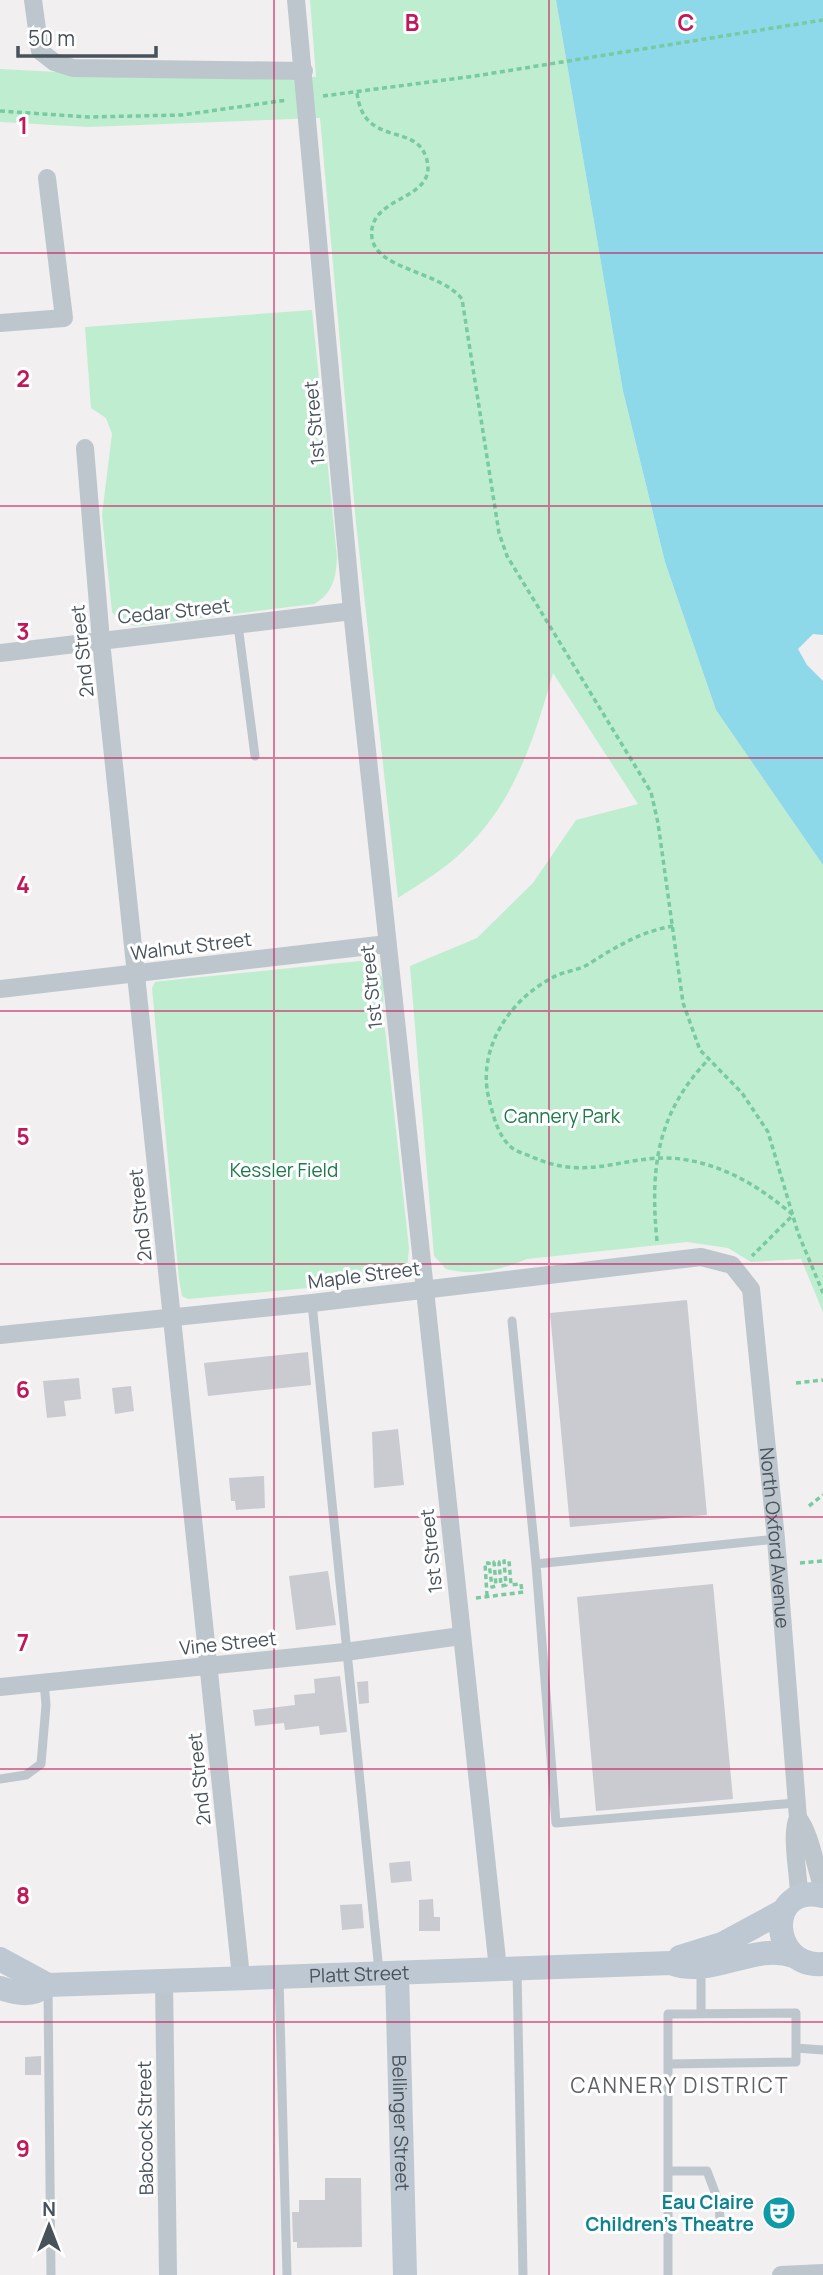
<svg xmlns="http://www.w3.org/2000/svg" width="823" height="2275" viewBox="0 0 823 2275" font-family="Manrope,sans-serif">
<style>
.green{fill:#bfedd0}
.water{fill:#8dd8e9}
.building{fill:#c9cbd1}
.lines{fill:none;stroke-linecap:round;stroke-linejoin:round}
.path{stroke:#78caa0;stroke-width:3.5;stroke-dasharray:5 3.5;stroke-linecap:butt}
.lane{stroke:#bdc6cd;stroke-width:9}
.street{stroke:#bdc6cd;stroke-width:18}
.secondary{stroke:#bdc8d2;stroke-width:24}
.grid{fill:none;stroke:#c2185b;stroke-width:2;stroke-opacity:0.55}
.labels{text-anchor:middle;stroke-width:6;stroke-linejoin:round;paint-order:stroke}
.street-label{font-size:19px;fill:#47525b;stroke:#fff}
.park-label{font-size:19px;fill:#1a7a48;stroke:#fff}
.culture-label{font-size:19px;font-weight:bold;fill:#0d838f;stroke:#fff;text-anchor:end}
.neighbourhood-label{font-size:21px;letter-spacing:2px;fill:#5c5f63;stroke:#fff}
.grid-label{font-size:23px;text-anchor:middle;font-weight:bold;fill:#c2185b;stroke:#fff;stroke-width:6;stroke-linejoin:round;paint-order:stroke}
</style>
<rect width="100%" height="100%" fill="#f1efef"/>
<path class="green" d="M310,0H556L623,391L665,562L716,710L823,865V1312L801,1259L751,1262L728,1248L687,1242L527,1259C502,1270 473,1276 446,1269L434,1256L410,966L477,938L533,883L576,820L638,804L553,673C532,746 512,810 452,861C435,875 416,886 398,898L356,523L320,118L88,127L0,122V69L115,75L316,77Z
M312,310L337,557C336,578 333,593 314,604L135,626L121,622L112,612L102,515L112,434L106,418L91,408L85,327Z
M360,961L375,966L384,981L383,1011L409,1248L407,1270L395,1280L188,1299L182,1296L179,1279L152,988L155,982L162,981Z"/>
<path class="water" d="M556,0H823V635L813,634L798,649L807,665L823,681V865L716,710L665,562L623,391Z"/>
<path class="building" d="M687,1300L707,1515L570,1527L550,1313Z
M308,1352L311,1385L208,1396L204,1363Z
M79,1378L81,1399L64,1401L66,1416L47,1418L43,1381Z
M131,1386L134,1411L115,1414L112,1388Z
M398,1429L404,1485L374,1488L372,1432Z
M264,1476L265,1508L236,1510L235,1501H231L229,1478Z
M328,1571L336,1625L296,1630L289,1576Z
M713,1584L733,1799L596,1811L577,1597Z
M340,1676L347,1732L320,1735L319,1726L285,1730L284,1723L255,1726L253,1710L295,1705L294,1695L315,1693L314,1679Z
M368,1681L369,1703L359,1704L357,1682Z
M410,1861L412,1881L391,1883L389,1863Z
M433,1899L434,1917H440V1931H419V1900Z
M362,1904L364,1928L342,1930L340,1905Z
M41,2056V2075H25V2057Z
M325,2178H361L362,2247L297,2248V2242H293L292,2212H299V2200H325Z"/>
<g class="lines">
<path class="path" d="M357,93C364,148 414,122 426,157C441,202 366,194 372,238C377,270 440,271 462,299L499,533L507,556L651,792L658,823L683,1003L700,1050L742,1093L768,1132L798,1233L823,1293
M323,96L475,76L823,20
M0,111L88,117L182,115L287,100
M673,926C639,932 616,947 587,965C578,970 567,971 558,975C511,996 476,1049 489,1099C493,1115 498,1136 511,1147C515,1151 525,1154 530,1156C590,1184 627,1152 681,1159C725,1165 760,1187 793,1215L752,1256
M657,1241C650,1170 656,1114 708,1060
M796,1383L823,1380
M809,1506L823,1495
M800,1563L823,1561
M487,1596L485,1563H489L492,1587L496,1586L494,1562H499L501,1586L506,1585L504,1561H509L511,1585L521,1584L522,1592
M476,1598L524,1592"/>
<path class="lane" d="M238,625L255,756
M312,1303L379,1971
M512,1321L536,1564L776,1539
M536,1564L556,1823L796,1803
M0,1779L26,1775L41,1764L46,1705L44,1682
M517,1969L523,2275
M701,1970V2013
M279,1978L287,2275
M48,1990L51,2275
M796,2048L823,2050
M668,2171H707L719,2203L720,2220
M668,2275V2014L796,2013V2062L668,2064"/>
<g class="street">
<path d="M33,0L40,51L54,62L73,68L304,71"/>
<path d="M296,0L352,611L498,1969"/>
<path d="M0,323L64,318L47,178"/>
<path d="M85,448L101,641L241,1977"/>
<path d="M0,653L352,611"/>
<path d="M0,989L387,944"/>
<path id="s1" d="M0,1335L312,1303L701,1257L732,1265L751,1289L776,1539L798,1818C790,1834 799,1874 799,1896"/>
<path d="M0,1687L345,1652L461,1636"/>
<path d="M798,1818C811,1834 815,1867 823,1889"/>
<path d="M164,1980L168,2275"/>
<path d="M781,2275L823,2273"/>
</g>
<g class="secondary">
<path d="M823,1896C766,1882 768,1968 823,1964"/>
<path d="M680,1957L722,1944L783,1911"/>
<path d="M0,1959L48,1985"/>
<path id="s2" d="M397,1973L405,2275"/>
<path id="s3" d="M0,1988C18,1994 31,1997 48,1985L671,1963C712,1979 752,1942 794,1956"/>
</g>
</g>
<path class="grid" d="M274,0V2275M549,0V2275M0,253H823M0,506H823M0,758H823M0,1011H823M0,1264H823M0,1517H823M0,1769H823M0,2022H823"/>
<defs>
<symbol id="theatre-disc" viewBox="-11 -11 22 22"><circle r="9.5" fill="#0f9aa8" stroke="#fff"/><path d="M-5-5.5Q0-4 5-5.5V0Q5 5 0 6Q-5 5-5 0ZM-3.3-2.5H-1v1.5H-3.3ZM1-2.5H3.3v1.5H1ZM-2.8 1Q0 5.5 2.8 1Z" fill="#fff"/></symbol>
</defs>
<g fill-rule="evenodd">
<use href="#theatre-disc" x="760" y="2194" width="38" height="38"/>
</g>
<g class="labels">
<g class="street-label">
<text transform="translate(314 423) rotate(-95)" y="7">1st Street</text>
<text transform="translate(174 611) rotate(-6)" y="7">Cedar Street</text>
<text transform="translate(82 651) rotate(-96)" y="7">2nd Street</text>
<text transform="translate(191 946) rotate(-7)" y="7">Walnut Street</text>
<text transform="translate(371 987) rotate(-96)" y="7">1st Street</text>
<text transform="translate(140 1215) rotate(-96)" y="7">2nd Street</text>
<text transform="translate(364 1275) rotate(-7)" y="7">Maple Street</text>
<text dy="7" stroke="none"><textPath href="#s1" startOffset="1018">North Oxford Avenue</textPath></text>
<text transform="translate(431 1551) rotate(-96)" y="7">1st Street</text>
<text transform="translate(228 1643) rotate(-6)" y="7">Vine Street</text>
<text transform="translate(199 1779) rotate(-96)" y="7">2nd Street</text>
<text dy="7" stroke="none"><textPath href="#s3" startOffset="362">Platt Street</textPath></text>
<text dy="7" stroke="none"><textPath href="#s2" startOffset="150">Bellinger Street</textPath></text>
<text transform="translate(145 2128) rotate(-91)" y="7">Babcock Street</text>
</g>
<g class="park-label">
<text x="562" y="1123">Cannery Park</text>
<text x="284" y="1177">Kessler Field</text>
</g>
<g class="culture-label">
<text x="754" y="2209">Eau Claire<tspan x="754" dy="22">Children's Theatre</tspan></text>
</g>
<g class="neighbourhood-label">
<text x="680" y="2093">CANNERY DISTRICT</text>
</g>
</g>
<g class="grid-label">
<text x="412" y="31">B</text>
<text x="686" y="31">C</text>
<text x="23" y="134">1</text>
<text x="23" y="387">2</text>
<text x="23" y="640">3</text>
<text x="23" y="893">4</text>
<text x="23" y="1145">5</text>
<text x="23" y="1398">6</text>
<text x="23" y="1651">7</text>
<text x="23" y="1904">8</text>
<text x="23" y="2157">9</text>
</g>
<g transform="translate(49 2226)" stroke="#ffffff" stroke-width="5" paint-order="stroke">
<path d="M0-5L12 26L0 18L-12 26Z" fill="#47525b"/>
<text y="-10" font-size="19" font-weight="bold" text-anchor="middle" fill="#47525b">N</text>
</g>
<path d="M18 46v10h138v-10" fill="none" stroke="#47525b" stroke-width="3.5"/>
<text x="28" y="46" font-size="21" fill="#47525b" stroke="#ffffff" stroke-width="5" paint-order="stroke">50 m</text>
</svg>
